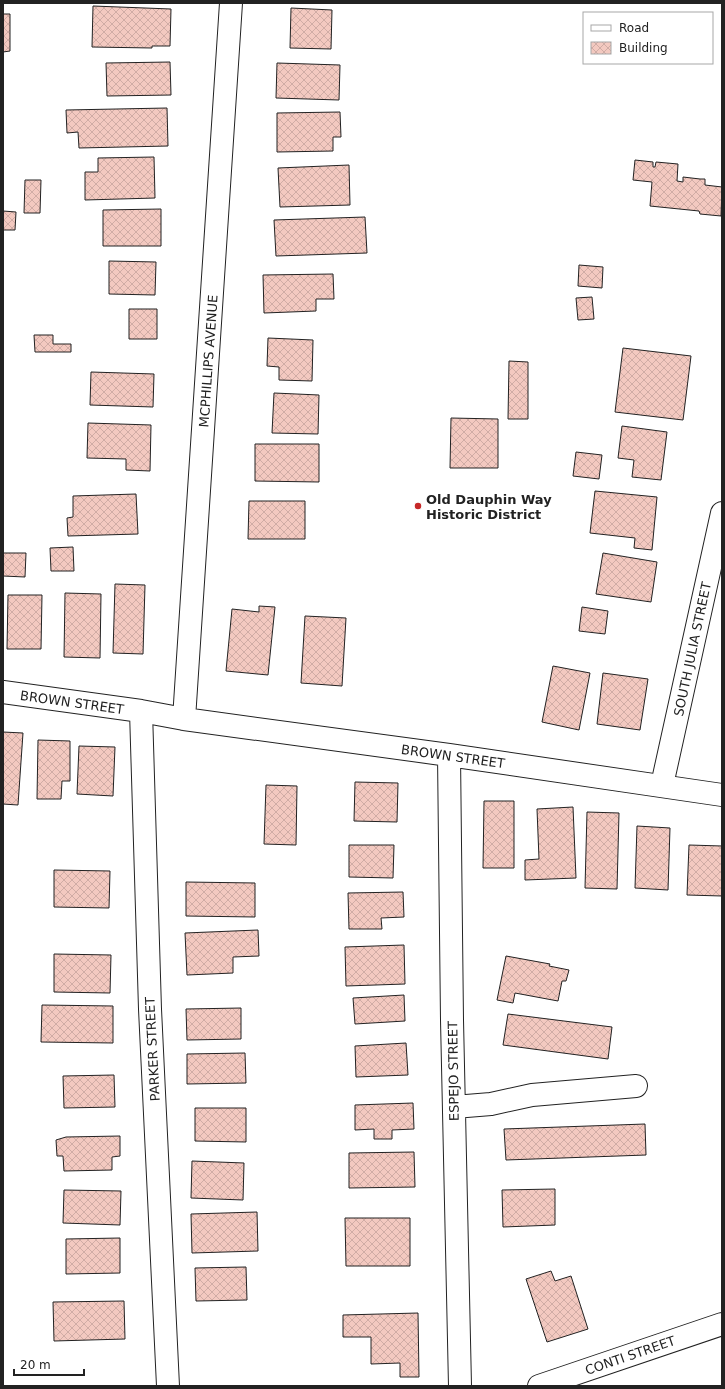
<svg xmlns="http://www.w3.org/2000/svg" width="725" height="1389" viewBox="0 0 725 1389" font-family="'DejaVu Sans',sans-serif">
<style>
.building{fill:url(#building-cross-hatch);stroke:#222}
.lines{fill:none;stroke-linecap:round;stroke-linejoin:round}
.minor-casing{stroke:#222;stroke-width:24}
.minor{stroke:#fff;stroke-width:22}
.poi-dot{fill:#c62828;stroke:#fff;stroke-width:1.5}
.labels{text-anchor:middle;stroke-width:3;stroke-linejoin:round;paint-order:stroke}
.street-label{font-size:13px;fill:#222;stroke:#fff}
.poi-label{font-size:13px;font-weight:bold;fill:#222;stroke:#fff;text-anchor:start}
</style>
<defs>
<pattern id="building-cross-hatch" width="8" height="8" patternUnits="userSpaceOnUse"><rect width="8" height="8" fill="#f3c9c0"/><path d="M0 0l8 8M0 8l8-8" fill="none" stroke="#d0aca5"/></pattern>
</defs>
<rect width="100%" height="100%" fill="#fff"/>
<path class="building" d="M93,6L171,9L170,46H152V48L92,47Z
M291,8L332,10L331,49L290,48Z
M3,14H10V51L3,52Z
M170,62L171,95L107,96L106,63Z
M277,63L340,65L339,100L276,98Z
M167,108L168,146L79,148L78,132L67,133L66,110Z
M340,112L341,137H333V151L277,152V113Z
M154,157L155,198L85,200V172H98V158Z
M635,160L653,162V167H655L656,162L678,164L677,181L683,182V177L700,179H705V185L722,187L721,216L700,214L699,211L650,206L652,182L633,180Z
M349,165L350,205L280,207L278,168Z
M25,180H41L40,213H24Z
M161,209V246H103V210Z
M3,211L16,212L15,230H3Z
M365,217L367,253L276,256L274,220Z
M109,261L156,262L155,295L109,294Z
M579,265L603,267L602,288L578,286Z
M333,274L334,299H316V311L264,313L263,275Z
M592,297L594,319L578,320L576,298Z
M129,309H157V339H129Z
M34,335H53V344H71V352H35Z
M268,338L313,340L312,381L279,380V367L267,366Z
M623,348L691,356L683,420L615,412Z
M509,361L528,362V419H508Z
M91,372L154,374L153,407L90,405Z
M274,393L319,395L318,434L272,433Z
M451,418L498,419V468H450Z
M88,423L151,425L150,471L126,470V459L87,458Z
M622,426L667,432L661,480L632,477L634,460L618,458Z
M255,444H319V482L255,481Z
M576,452L602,455L599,479L573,476Z
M595,491L657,497L652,550L634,548L635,538L590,533Z
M136,494L138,534L68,536L67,518L73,517V496Z
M249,501H305V539H248Z
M73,547L74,571H51L50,548Z
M3,553H26L25,577L3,576Z
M603,553L657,562L651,602L596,594Z
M115,584L145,585L143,654L113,653Z
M65,593L101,594L100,658L64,657Z
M8,595H42L41,649H7Z
M259,606L275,607L268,675L226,671L232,609L259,612Z
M582,607L608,611L605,634L579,631Z
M305,616L346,618L342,686L301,683Z
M553,666L590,673L579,730L542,722Z
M603,673L648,679L640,730L597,724Z
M3,732L23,733L18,805L3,804Z
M38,740L70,741V781H62L61,799H37Z
M79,746L115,747L113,796L77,794Z
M355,782L398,783L397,822L354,821Z
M266,785L297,786L296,845L264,844Z
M484,801H514V868H483Z
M573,807L576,878L525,880V860L539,859L537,809Z
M587,812L619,813L617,889L585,888Z
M637,826L670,828L668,890L635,888Z
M349,845H394L393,878L349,877Z
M689,845L722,846V896L687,895Z
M54,870L110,871L109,908L54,907Z
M186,882L255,883V917L186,916Z
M403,892L404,917L381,918L382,929H349L348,893Z
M258,930L259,956L233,957V973L187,975L185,933Z
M404,945L405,984L346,986L345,947Z
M54,954L111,955L110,993L54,992Z
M506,956L550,964L549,966L569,970L566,981H562L558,1001L515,993L513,1003L497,1000Z
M404,995L405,1021L355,1024L353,998Z
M42,1005L113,1006V1043L41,1042Z
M241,1008V1039L187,1040L186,1009Z
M508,1014L612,1027L608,1059L503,1045Z
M406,1043L408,1075L356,1077L355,1046Z
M245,1053L246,1083L187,1084V1054Z
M114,1075L115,1107L64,1108L63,1076Z
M413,1103L414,1129L392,1130V1139H374V1129L355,1130V1105Z
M195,1108H246V1142L195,1141Z
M645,1124L646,1155L506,1160L504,1129Z
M120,1136V1156L112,1157V1170L64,1171L63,1156H57L56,1140L66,1137Z
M414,1152L415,1187L349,1188V1153Z
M192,1161L244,1163L243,1200L191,1198Z
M555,1189V1225L503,1227L502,1190Z
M64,1190L121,1191L120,1225L63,1223Z
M257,1212L258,1251L192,1253L191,1214Z
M345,1218H410V1266H346Z
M120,1238V1273L66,1274V1239Z
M246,1267L247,1300L196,1301L195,1268Z
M551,1271L555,1281L571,1276L588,1329L547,1342L526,1279Z
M124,1301L125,1339L54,1341L53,1302Z
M418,1313L419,1377H400V1363L371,1364V1337H343V1315Z"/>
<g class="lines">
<defs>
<path id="minor" d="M3,692L141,711L184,719L449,755L722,795
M141,711L150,1009L168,1386
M184,719L231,3
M449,755L452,1020L460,1386
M662,785L722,513
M454,1107L491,1104L532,1095L636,1086
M539,1386L722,1324"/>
</defs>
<use href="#minor" class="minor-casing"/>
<use href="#minor" class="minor"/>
</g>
<circle class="poi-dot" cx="418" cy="506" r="4"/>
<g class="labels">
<g class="street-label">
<text transform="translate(208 361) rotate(-86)" y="5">MCPHILLIPS AVENUE</text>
<text transform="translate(692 649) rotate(-78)" y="5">SOUTH JULIA STREET</text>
<text transform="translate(72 702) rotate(8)" y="5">BROWN STREET</text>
<text transform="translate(453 756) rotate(8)" y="5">BROWN STREET</text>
<text transform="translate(152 1049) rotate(-93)" y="5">PARKER STREET</text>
<text transform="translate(453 1071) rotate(-91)" y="5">ESPEJO STREET</text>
<text transform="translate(630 1355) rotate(-19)" y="5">CONTI STREET</text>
</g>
<g class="poi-label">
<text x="426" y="504">Old Dauphin Way<tspan x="426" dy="15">Historic District</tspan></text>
</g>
</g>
<rect width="725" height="1389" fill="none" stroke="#222222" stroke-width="8"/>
<rect x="583" y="12" width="130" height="52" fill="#ffffff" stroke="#a7a7a7"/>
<rect x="591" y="25" width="20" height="6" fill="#ffffff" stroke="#a7a7a7"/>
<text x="619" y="32" font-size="12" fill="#222222">Road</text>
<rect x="591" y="42" width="20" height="12" fill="url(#building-cross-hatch)" stroke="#a7a7a7"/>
<text x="619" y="52" font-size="12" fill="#222222">Building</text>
<path d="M14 1369v6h70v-6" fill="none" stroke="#222222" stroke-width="2"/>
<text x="20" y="1369" font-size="12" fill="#222222" stroke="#ffffff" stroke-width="3" paint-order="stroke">20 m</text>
</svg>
